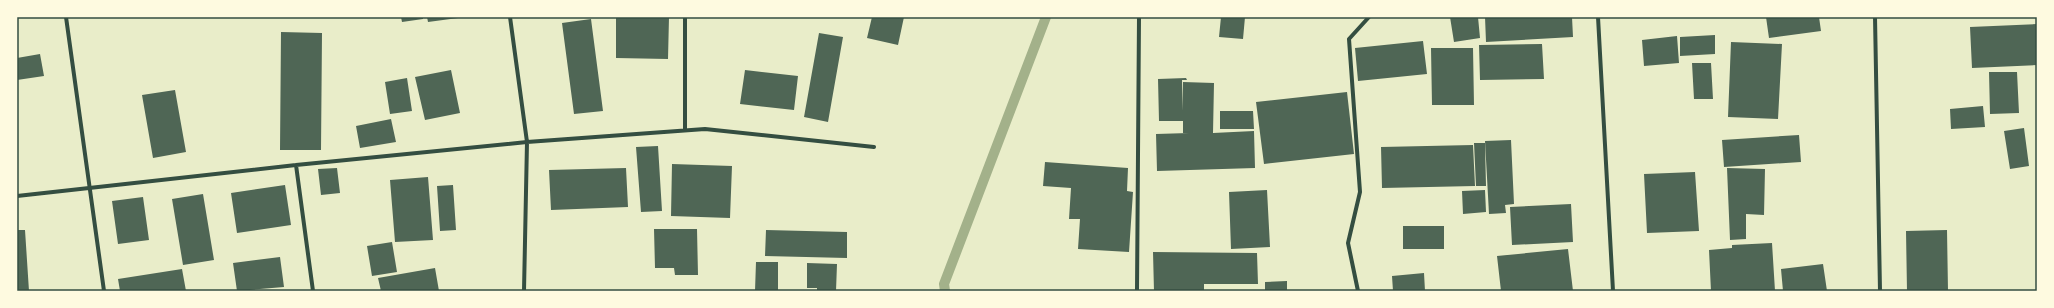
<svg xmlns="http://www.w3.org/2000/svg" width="2054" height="308" viewBox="0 0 2054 308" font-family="'PT Serif',serif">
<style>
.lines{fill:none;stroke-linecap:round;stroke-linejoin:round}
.stream{stroke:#a3b18a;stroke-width:10}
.building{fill:#4f6655}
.minor{stroke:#344e41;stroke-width:4}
.neatline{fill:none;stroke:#344e41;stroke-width:1.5}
</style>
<rect width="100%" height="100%" fill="#e9edc9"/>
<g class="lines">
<path class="stream" d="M945,291L944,284L1046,17"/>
</g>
<path class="building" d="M401,17H423V19L402,22Z
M427,17H458V18L428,22Z
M616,17H669L668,59L616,58Z
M872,17H904L898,45L867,38Z
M1221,17H1245L1243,39L1219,37Z
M1450,17H1478L1480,38L1454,42Z
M1485,17H1572L1573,37L1486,42Z
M1766,17H1819L1821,31L1769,38Z
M591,19L603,111L574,114L562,23Z
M2037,24V65L1972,68L1970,27Z
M281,32L322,33L321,150H280Z
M819,33L843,37L828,122L804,117Z
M1715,35V54L1680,56V37Z
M1677,36L1679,63L1644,66L1642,40Z
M1423,41L1427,74L1358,81L1355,48Z
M1731,42L1782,44L1778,119L1728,117Z
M1542,44L1544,79L1480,80L1479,45Z
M1431,48H1473L1474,105H1432Z
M40,54L44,76L17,80V58Z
M1692,63H1711L1713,99H1694Z
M451,70L460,113L425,120L415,77Z
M745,70L798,76L794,110L740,104Z
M1989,72H2017L2019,113L1990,114Z
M407,78L412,111L390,114L385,82Z
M1186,78L1187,80H1182L1183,111V82L1214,83L1213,133L1254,131L1255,168L1157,171L1156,134L1189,133H1183V121H1159L1158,79Z
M175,90L186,152L153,158L142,95Z
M1347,92L1354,154L1264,164L1256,102Z
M1983,106L1985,127L1951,129L1950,109Z
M1220,111H1253L1254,129H1220Z
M391,119L396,142L360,148L356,126Z
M2024,128L2029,166L2010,169L2004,131Z
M1799,135L1801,162L1724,167L1722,140Z
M1511,140L1514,204L1505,205L1506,213L1489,214L1485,141Z
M1474,143H1485L1486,186H1476Z
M1473,145L1475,186L1382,188L1381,147Z
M658,146L662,211L641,212L636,147Z
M1045,162L1128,168L1127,191L1133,192L1129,252L1078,249L1080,219H1069L1071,188L1043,186Z
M672,164L732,166L730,218L671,216Z
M337,168L340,193L321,195L318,169Z
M626,168L628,207L551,210L549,170Z
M1727,168L1765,169L1764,215L1746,214V239L1730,240Z
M1695,172L1699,231L1647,233L1644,174Z
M428,177L433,240L395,242L390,180Z
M285,185L291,225L237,233L231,193Z
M453,185L456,230L440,231L437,186Z
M1267,190L1270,247L1231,249L1229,192Z
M1485,190L1486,212L1463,214L1462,191Z
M203,194L214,260L183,265L172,199Z
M143,197L149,240L118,244L112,201Z
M1571,204L1573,242L1512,245L1510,207Z
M1403,226H1444V249H1403Z
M654,229H697L698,275H675L674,268H655Z
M17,230H25L29,291H17Z
M766,230L847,232V258L765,256Z
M1947,230L1948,291H1907L1906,231Z
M392,242L397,272L372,276L367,246Z
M1772,243L1775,291H1711L1709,250L1732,248V245Z
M1568,249L1573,291H1501L1497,256Z
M1153,252L1257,253L1258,284H1204V291H1154Z
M280,257L284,287L237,291L233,263Z
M756,262H778V291H755Z
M807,263L837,264L836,291H817V288H807Z
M1823,264L1827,291H1783L1781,269Z
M435,268L439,291H381L378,278Z
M182,269L186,291H120L118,279Z
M1424,273L1425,291H1393L1392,276Z
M1287,281V291H1265V282Z"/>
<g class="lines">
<path class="minor" d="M66,17L104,291
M510,17L527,142L524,291
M685,17V130
M1598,17L1613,291
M1875,17L1880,291
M296,165L313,291
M17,196L296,165L527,142L705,129L874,147
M1137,291L1139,17
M1358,291L1348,243L1360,192L1349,39L1369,17"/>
</g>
<rect width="2054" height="308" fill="none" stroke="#fefae0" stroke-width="36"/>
<rect x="18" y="18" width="2018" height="272" class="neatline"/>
</svg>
